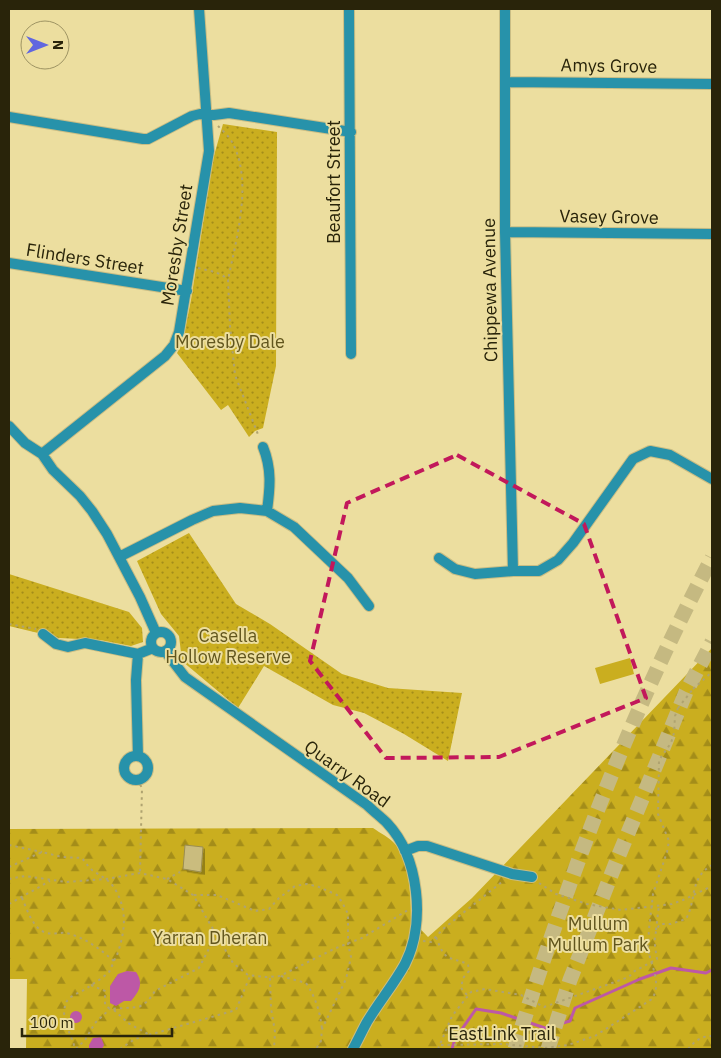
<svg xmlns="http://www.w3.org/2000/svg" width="721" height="1058" viewBox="0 0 721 1058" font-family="'IBM Plex Sans',sans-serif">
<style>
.grass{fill:#caae1f}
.forest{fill:url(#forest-firs)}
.park{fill:url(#park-dots)}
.water{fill:#bd58a6}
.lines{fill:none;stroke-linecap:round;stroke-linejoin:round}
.stream{stroke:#bd58a6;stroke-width:3}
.building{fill:#cabc7e;stroke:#9a8d51;filter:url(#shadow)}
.motorway-tunnel{stroke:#c5b981;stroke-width:15;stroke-dasharray:15 8;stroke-linecap:butt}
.minor-casing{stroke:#c9bd84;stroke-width:12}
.path{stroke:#afa370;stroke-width:2;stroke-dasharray:2.5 4;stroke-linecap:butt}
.minor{stroke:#2792aa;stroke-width:10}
.path-bridge{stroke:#afa370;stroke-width:2;stroke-dasharray:2.5 4;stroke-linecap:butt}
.marked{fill:none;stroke:#c2185b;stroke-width:4;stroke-dasharray:10 6;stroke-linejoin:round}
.labels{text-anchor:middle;stroke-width:4;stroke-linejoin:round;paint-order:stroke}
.street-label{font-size:18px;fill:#29240a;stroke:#ecde9f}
.park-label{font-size:18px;fill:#61551d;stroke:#ecde9f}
</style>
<defs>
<pattern id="forest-firs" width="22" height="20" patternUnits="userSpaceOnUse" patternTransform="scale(1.25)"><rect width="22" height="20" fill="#caae1f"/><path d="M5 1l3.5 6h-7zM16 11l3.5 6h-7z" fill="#a48d19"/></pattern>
<pattern id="park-dots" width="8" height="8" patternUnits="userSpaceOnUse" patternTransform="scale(1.25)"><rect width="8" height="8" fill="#caae1f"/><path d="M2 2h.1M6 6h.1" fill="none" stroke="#a48d19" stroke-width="1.8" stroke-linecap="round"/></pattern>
<filter id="shadow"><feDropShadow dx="4" dy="2.5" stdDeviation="0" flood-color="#0004"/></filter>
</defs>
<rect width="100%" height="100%" fill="#ecde9f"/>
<path class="grass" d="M630,658L634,674L600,684L595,668Z"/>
<path class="forest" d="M712,648V1049H26L27,979H9V829L373,828C380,833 389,837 395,844C410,859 411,899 411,919L428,937L472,898Z"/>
<path class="park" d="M223,124L277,132L276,366L263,428L255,431L249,437L228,405L221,410L177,353L182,344L191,300L213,159Z
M189,533L236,604L270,624L342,674L388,688L462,693L448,761L404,734L364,713L333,705L264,666L238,708L182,661L179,636L161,614L137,561Z
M9,574L129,612L142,628L143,642L131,646L100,640L59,638L9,626Z"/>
<path class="water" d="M127,971L136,972C144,983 139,992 131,1001H124L116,1006L110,1003V986L118,974Z
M70 1017a6 6 0 1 1 12 0a6 6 0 1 1-12 0Z
M101,1037L104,1045L102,1049H89V1045L93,1038Z"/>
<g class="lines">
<path class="stream" d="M452,1049L455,1039L476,1009L501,1013L545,1028L570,1021L575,1008L640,979L671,968L706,973L712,970"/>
</g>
<path class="building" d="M185,845L203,847L201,872L183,869Z"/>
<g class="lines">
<path class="motorway-tunnel" d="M515,1049C567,881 629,714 712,558
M548,1049L570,980L619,855L686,692L712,642"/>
<defs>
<path id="minor" d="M349,9L351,354
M505,9V232L513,571
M505,82L712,84
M9,117L143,139H148L192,116L200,114L214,115L229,113L351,132
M505,232L712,234
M9,263L187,291
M9,426L25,443L42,454L53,470L80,496L92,511L107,534L140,597L156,633
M263,447C272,469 270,488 267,511
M42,454L165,356L174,345L179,332L209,151L199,9
M119,557L192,520L213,511L240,508L267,511L294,527L348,578L369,606
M439,558L455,569L475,574L513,571H539L558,560L573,543L633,459L650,451L670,455L712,479
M151 642a10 10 0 1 1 20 0a10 10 0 1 1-20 0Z
M43,634L56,644L68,647L85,643L138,654L153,648
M165,651L185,677L367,805C373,811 381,817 387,823C419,857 426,923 405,964C394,984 379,1002 367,1022C362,1031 358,1040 353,1049
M138,654L136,680L138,756
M124 768a12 12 0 1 1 24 0a12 12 0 1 1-24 0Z
M405,851L418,846H427L512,874L532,877"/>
</defs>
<use href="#minor" class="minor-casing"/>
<path class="path" d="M218,126C223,131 230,137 233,144C253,182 236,240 228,280
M198,268C209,271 221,272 228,280L230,326L235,375L259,437
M9,624L36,629
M693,689L712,672
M137,779L142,788L140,873
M9,845L42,852
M9,867L42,852L62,857L82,858C85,862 88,866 92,870C100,876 109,879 115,889C128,911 125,932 117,955C114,960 112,967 109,972C103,978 94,983 87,988C79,994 67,995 65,1006C61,1022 72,1034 75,1049
M9,879L25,876L66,882L106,879L140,873L167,879L193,895L233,963L248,975L266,977L280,976L336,948L362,938L408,910
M167,879L180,872
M539,883L556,894L587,904L621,910L672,904L683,900L712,886
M194,895H217L255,911L269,909L279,898L295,886L307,884L319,887L337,895L342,902L348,914V944L351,957L346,979L322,1029L321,1041L316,1049
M22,898C27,909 33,930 47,933C54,935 62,931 70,934C87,939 101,950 114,961
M9,904L50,881
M656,930L659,905
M436,937C445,961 446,956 468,964L469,971L463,978L461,988L468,996
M423,941L431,942L443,929L503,881
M649,954L648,947L649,929L653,894L667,852L669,841L658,814L659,760L671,743L674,733L675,716L678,708
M281,976L306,983C316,998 320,1012 322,1029
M270,978L271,1008L275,1032L274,1049
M91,985L105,991V1005L110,1009L139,1007L148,1001L155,991L199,968L216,935
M114,1010L128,1023L148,1034
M441,1045L503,1044L545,1048L568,1045L595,1036
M76,1049L85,1040L95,1023L110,1009
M120,1049L135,1039L236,1010L250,976
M438,1049L452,1016L471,992L485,989L521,995L544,1007L629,977L633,972L657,959C655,946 652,935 660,924H671L686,919C697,899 689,878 712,865
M688,1049C695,1041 701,1036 712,1036"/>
<use href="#minor" class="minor"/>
<path class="path-bridge" d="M678,708L693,689
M595,1036L652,999C661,985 653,969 649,954"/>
</g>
<path class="marked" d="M457,455L584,524L646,698L499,757L386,758L310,661L347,503Z"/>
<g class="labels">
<g class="street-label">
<text transform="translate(609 66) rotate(1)" y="6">Amys Grove</text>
<text transform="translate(334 182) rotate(-90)" y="6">Beaufort Street</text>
<text transform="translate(609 217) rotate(1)" y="6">Vasey Grove</text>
<text transform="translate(177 245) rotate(-81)" y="6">Moresby Street</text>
<text transform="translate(85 259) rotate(9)" y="6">Flinders Street</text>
<text transform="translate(490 290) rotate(-91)" y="6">Chippewa Avenue</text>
<text transform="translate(347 774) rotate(36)" y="6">Quarry Road</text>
<text x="502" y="1040">EastLink Trail</text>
</g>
<g class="park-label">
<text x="230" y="348">Moresby Dale</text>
<text x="228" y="642">Casella<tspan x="228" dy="21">Hollow Reserve</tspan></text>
<text x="598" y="930">Mullum<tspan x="598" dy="21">Mullum Park</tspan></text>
<text x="210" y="944">Yarran Dheran</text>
</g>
</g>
<rect width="721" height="1058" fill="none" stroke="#29240a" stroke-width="20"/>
<g transform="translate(45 45) rotate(90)"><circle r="24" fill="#ecde9f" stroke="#9e9463"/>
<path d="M0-4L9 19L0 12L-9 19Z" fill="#6167df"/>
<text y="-8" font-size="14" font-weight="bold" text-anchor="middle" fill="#29240a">N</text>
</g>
<path d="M22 1028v8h150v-8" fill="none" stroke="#29240a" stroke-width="2.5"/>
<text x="30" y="1028" font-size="15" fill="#29240a" stroke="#ecde9f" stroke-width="4" paint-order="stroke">100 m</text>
</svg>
